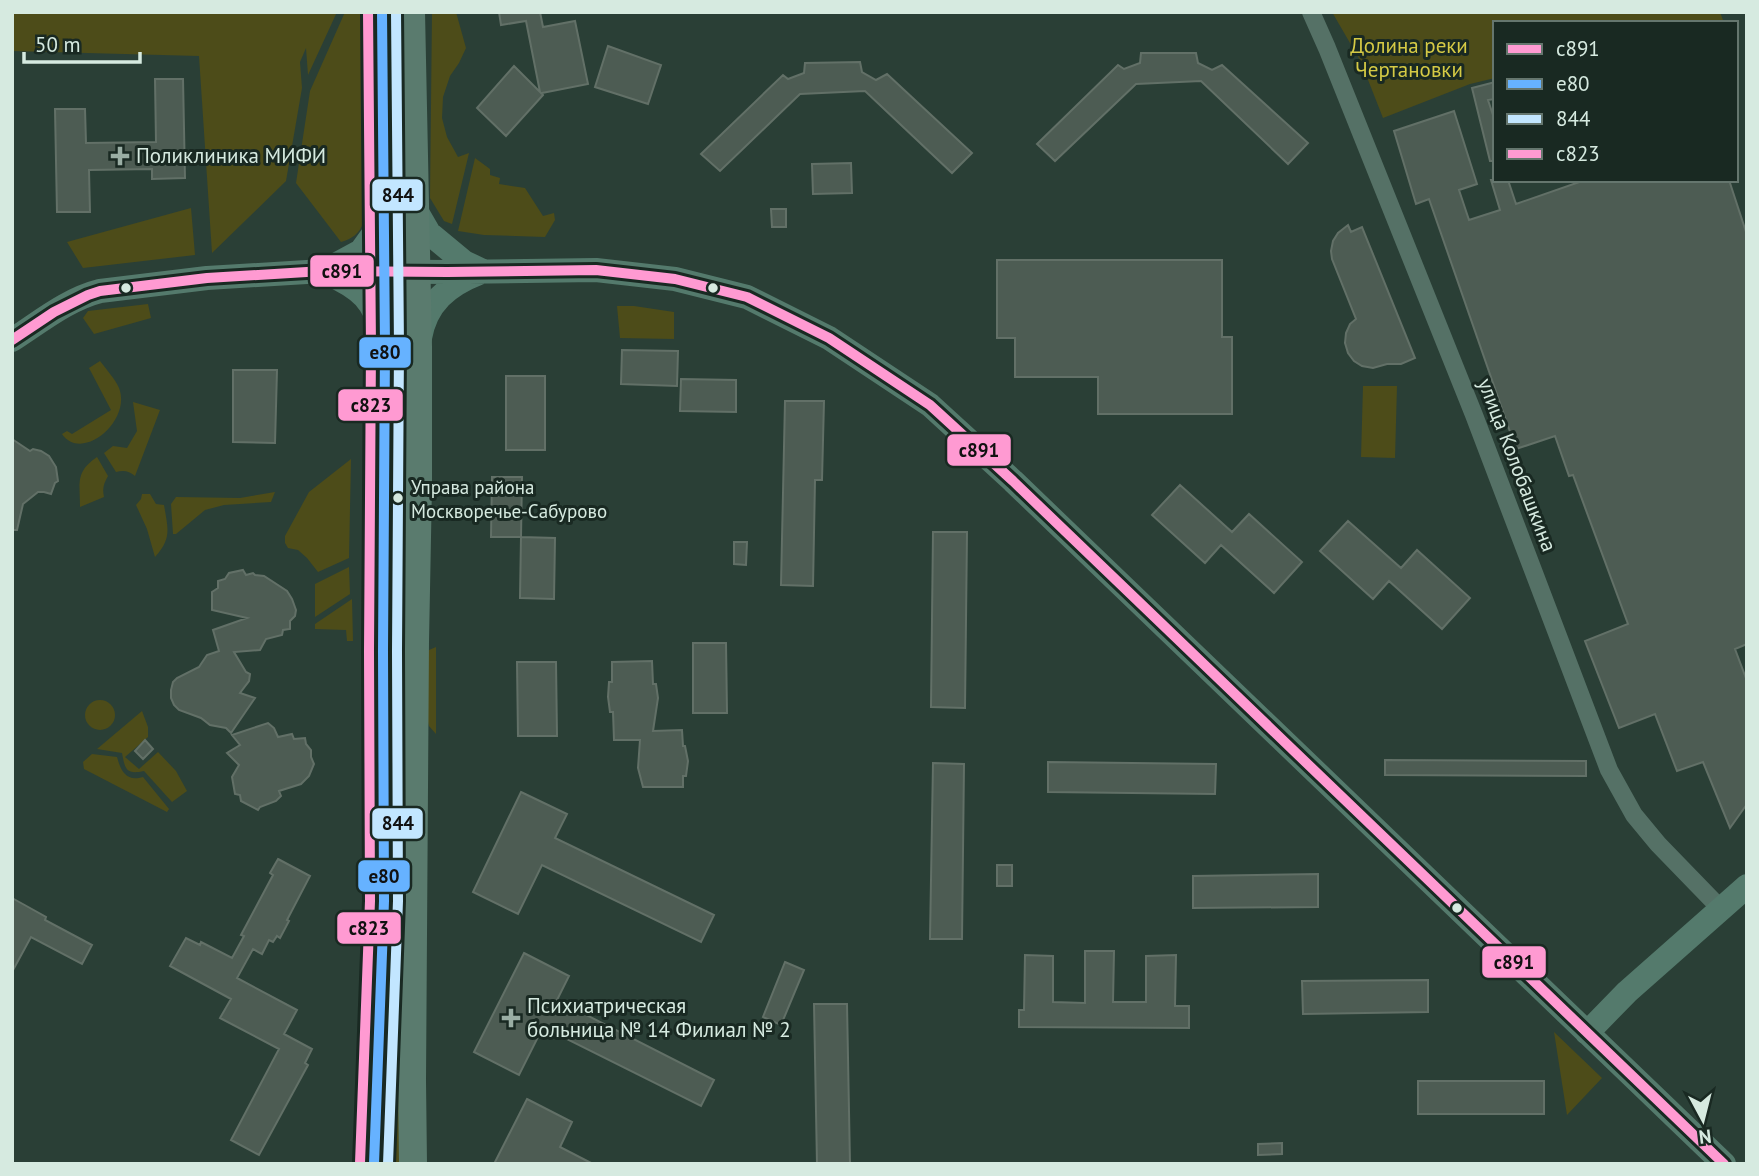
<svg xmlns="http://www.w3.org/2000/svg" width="1759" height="1176" viewBox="0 0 1759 1176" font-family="'PT Sans',sans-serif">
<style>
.green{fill:#4d4c19}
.building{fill:#4d5c53;stroke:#627067;stroke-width:2}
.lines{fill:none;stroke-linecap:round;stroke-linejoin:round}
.street{stroke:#557166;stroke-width:18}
.secondary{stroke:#547a6c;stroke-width:24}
.primary{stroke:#5a7b6e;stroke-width:28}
.bus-1-casing{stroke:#192922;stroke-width:16}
.bus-2-casing{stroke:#192922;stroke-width:16}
.bus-3-casing{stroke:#192922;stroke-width:16}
.bus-4-casing{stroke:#192922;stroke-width:16}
.bus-1{stroke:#ff9ad2;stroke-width:10}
.bus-2{stroke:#66b2ff;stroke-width:10}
.bus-3{stroke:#c2e6ff;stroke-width:10}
.bus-4{stroke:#ff9ad2;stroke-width:10}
.poi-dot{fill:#9aaea4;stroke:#192922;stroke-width:2.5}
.bus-dot{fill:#d6eae0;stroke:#192922;stroke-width:2.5}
.labels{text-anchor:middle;stroke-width:6;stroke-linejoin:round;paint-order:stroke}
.bus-label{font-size:19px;fill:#d6eae0;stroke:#192922;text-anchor:start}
.park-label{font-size:21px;fill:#d5ca45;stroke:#192922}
.poi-label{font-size:21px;fill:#d6eae0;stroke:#192922;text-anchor:start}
.street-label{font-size:21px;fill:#d6eae0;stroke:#192922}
.line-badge{stroke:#192922;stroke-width:2.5}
.pale-badge-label{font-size:19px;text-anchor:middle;font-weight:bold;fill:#111}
</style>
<rect width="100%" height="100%" fill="#2a3f36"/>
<path class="green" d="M12,12H337L308,75L306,48L300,62L302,88L286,181L212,253L199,56L12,51Z
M345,12H366L363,223C360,233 352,239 341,242L296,183L310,91Z
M432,12H456L466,48L459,63L450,76L443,97L442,118L447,137L458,157L469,153L452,224L444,221L430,198Z
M1332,12H1720L1724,23H1495V78L1470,84L1383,118L1361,62Z
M475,158L490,169V175L500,178L499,184L525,188L543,216L554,213L555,220L545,237L484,235L458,231Z
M191,208L195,255L83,268L67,242Z
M148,304L151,318L94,334L83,318L88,311Z
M617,306H634L674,312V339L620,338Z
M404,340H409L401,1164H394Z
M100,361C106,369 115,379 119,388C132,421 82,463 62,434L67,431L72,434L111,410L89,368Z
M1363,386H1397L1395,458L1361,457Z
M133,402L160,410L135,476C129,471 124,470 116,472L104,453L113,446L127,448L137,431Z
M97,457L108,476C104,483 102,488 104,497L80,507C80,483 75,472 97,457Z
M351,459L349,558L318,572L307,558L298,550L288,548L285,543V536L309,492Z
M275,492L271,502L224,505L205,510L176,534H173L171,504L176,497L240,498Z
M142,494H150L156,504L164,505C168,529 172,538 155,557L147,529L136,505L141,499Z
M349,567L350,594L315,617V584Z
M352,599L353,641H347L346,630L315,629V624Z
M436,647V734L429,726L426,715V655L429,650Z
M85 715a15 15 0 1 1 30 0a15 15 0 1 1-30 0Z
M142,711L148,727V737L125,757L139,769L158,752L176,771L187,791L172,802L144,771C126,775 125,769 122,753L97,749Z
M92,754L117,757C121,772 127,782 143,777L169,809L167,812L84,769L83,762Z
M1554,1032L1602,1078L1567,1115Z"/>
<path class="building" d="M499,12H540L543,27L575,21L588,84L542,93L543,95L506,136L477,108L514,66L540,92L526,21L501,25Z
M608,46L661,65L648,104L595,87Z
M1141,53H1196L1198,63L1212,70L1222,65L1308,143L1288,164L1201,81L1136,84L1055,161L1037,144L1118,65L1124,69L1140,63Z
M860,62L862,72L876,80L887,74L972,153L952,173L865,91L800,94L720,171L701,154L783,75L788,79L804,73L805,63Z
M155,79H183L185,178L152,179V169L89,170L90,212H57L55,109H85L86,143L156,142Z
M1495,82V99L1488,100L1495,121V161H1490L1472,88Z
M1454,111L1477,184L1459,190L1469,220L1500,210L1491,180H1508L1516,204L1585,180H1729L1747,235V644L1735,649L1747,681V804L1730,828L1703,762L1677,771L1655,714L1619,728L1585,641L1628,624L1573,475L1569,476L1555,436L1516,449L1429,199L1416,204L1394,131Z
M851,163L852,193L813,194L812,164Z
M771,209H786V227H772Z
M1348,225L1351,232L1362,227L1415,358L1401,364H1387L1373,368L1362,366L1354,361L1348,353L1345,343L1346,333L1350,324L1356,319L1332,259L1331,251L1333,241L1338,233Z
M997,260H1222V337H1232V414H1098V377H1015V338H997Z
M622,350L678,351L677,386L621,384Z
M233,370H277L275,443L233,442Z
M506,376H545V450H506Z
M681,379L736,380V412L680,411Z
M785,401H824L822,480H815L813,586L781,585Z
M12,439L30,451L33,449L41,451L49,456L56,467L58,481L55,483L51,494L44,492H38L23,504L17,530H12Z
M492,477H522L521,537H491Z
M1180,485L1232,532L1249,514L1302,562L1274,593L1221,545L1205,563L1152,515Z
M1348,521L1401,568L1417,550L1470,598L1442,629L1389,581L1373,599L1320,551Z
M933,532H967L965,708L931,707Z
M521,537L555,538L554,599L520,598Z
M734,542H747L746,565L734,564Z
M243,570L246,575L253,573L255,575L264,576L287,591L292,599L296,610L295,616L290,621V629L283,630L282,635L266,639L260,650L234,652L246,672L250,674L249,681L240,693L255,698L231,733L226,728L210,725L201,718L179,710L174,705L171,698V690L173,682L177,678L199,667L207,655L219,651L213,630L247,618L212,610V592L218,588V581L225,579L229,573Z
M693,643H726L727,713H693Z
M652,661L653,684H656L658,698L653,731L682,730L683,746H685L688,761L686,776H683V787H643L638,768L640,740H614L613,712H610L608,697L609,682H612V662Z
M517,662H556L557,736H518Z
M268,723L274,728L278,737L292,734L294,739L305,738L306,744L311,750V757L314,764L309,776L301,784L279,791L281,796L276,801L260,807L258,810L241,801L240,795L235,794L232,777L239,765L227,753L240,745L232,735Z
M145,740L153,749L143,759L135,751Z
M1385,760L1586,761V776L1385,775Z
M1048,762L1216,764L1215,794L1048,792Z
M933,763L964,764L962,939H930Z
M521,792L567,814L555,838L714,915L701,942L542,865L518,914L473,892Z
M278,859L310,876L287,920L289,921L280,938L277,936L273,942L269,940L262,954L253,949L237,978L297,1010L284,1034L312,1049L305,1063L308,1065L259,1155L231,1140L279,1049L220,1018L231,999L170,966L186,938L200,945L201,942L232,958L244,936L241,935L273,875L270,873Z
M997,865H1012V886H997Z
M1318,874V907L1193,908V876Z
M12,898L46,917L45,920L92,945L82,964L31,937L12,972Z
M1085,951H1114L1113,1002H1146V956L1176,955L1175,1006H1189V1028L1019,1027V1010H1024L1025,955L1053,956V1002L1085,1003Z
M524,953L569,976L557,1000L714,1080L701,1106L543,1027L519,1075L474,1052Z
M785,962L804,970L781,1025L763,1017Z
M1428,980V1012L1303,1014L1302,981Z
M814,1004H847L850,1164H817Z
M1418,1081H1544V1114H1418Z
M527,1099L572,1122L560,1147L593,1164H494Z
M1282,1143V1154L1258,1155V1144Z"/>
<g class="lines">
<path class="street" d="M1311,12L1327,48L1474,415L1609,770L1634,815L1658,844L1721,909"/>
<path class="secondary" d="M414,207L429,233L464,262L483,271
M326,270L361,251L374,233L383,207
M327,273C360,288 375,300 383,337
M420,338C426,303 448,285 479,273
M12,340C40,322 68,299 100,291L207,278L323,271L447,272L596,270L675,279L747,297L829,338L930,405L1013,481L1724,1164
M1587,1033L1627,992L1747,886"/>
<path class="primary" d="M411,12L418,347V485L415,642L412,1081L413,1164
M374,1164L384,901L383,651L385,347L382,12"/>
<defs>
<path id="bus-1" d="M12,340L54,312L88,295L100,291L207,278L323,271L447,272L596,270L675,279L747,297L829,338L930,405L1013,481L1724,1164"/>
<path id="bus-2" d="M374,1164L384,901L383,651L385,347L382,12"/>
<path id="bus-3" d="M388,1164L398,901L397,651L399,347L396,12"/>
<path id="bus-4" d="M360,1163L370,901L369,651L371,347L368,12"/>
</defs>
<use href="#bus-1" class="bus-1-casing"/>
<use href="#bus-2" class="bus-2-casing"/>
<use href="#bus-3" class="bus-3-casing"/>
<use href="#bus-4" class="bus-4-casing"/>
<use href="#bus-1" class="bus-1"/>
<use href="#bus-2" class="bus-2"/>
<use href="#bus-3" class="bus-3"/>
<use href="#bus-4" class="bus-4"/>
</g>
<g class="poi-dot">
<path d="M116.5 145.5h7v7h7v7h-7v7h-7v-7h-7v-7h7z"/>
<path d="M507.5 1007.5h7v7h7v7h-7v7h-7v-7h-7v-7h7z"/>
</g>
<g class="bus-dot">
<circle cx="126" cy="288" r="6"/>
<circle cx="713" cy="288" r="6"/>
<circle cx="398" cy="498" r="6"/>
<circle cx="1457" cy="908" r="6"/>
</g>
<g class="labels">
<g class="bus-label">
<text x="411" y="494">Управа района<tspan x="411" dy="24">Москворечье-Сабурово</tspan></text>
</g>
<g class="park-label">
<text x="1409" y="53">Долина реки<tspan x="1409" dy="24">Чертановки</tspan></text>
</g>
<g class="poi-label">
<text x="136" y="163">Поликлиника МИФИ</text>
<text x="527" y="1013">Психиатрическая<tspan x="527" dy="24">больница № 14 Филиал № 2</tspan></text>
</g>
<g class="street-label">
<text transform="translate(1517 465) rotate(69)" y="7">улица Колобашкина</text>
</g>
</g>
<g class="line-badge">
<rect x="371" y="178" width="53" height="34" rx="7" fill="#c2e6ff"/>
<rect x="309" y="254" width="66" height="34" rx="7" fill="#ff9ad2"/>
<rect x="358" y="336" width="54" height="33" rx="7" fill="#66b2ff"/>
<rect x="337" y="388" width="67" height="34" rx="7" fill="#ff9ad2"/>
<rect x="946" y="433" width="66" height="34" rx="7" fill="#ff9ad2"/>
<rect x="371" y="807" width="53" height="33" rx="7" fill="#c2e6ff"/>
<rect x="357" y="859" width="54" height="34" rx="7" fill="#66b2ff"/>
<rect x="336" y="911" width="66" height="34" rx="7" fill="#ff9ad2"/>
<rect x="1481" y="945" width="66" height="34" rx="7" fill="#ff9ad2"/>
</g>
<g class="pale-badge-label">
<text x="398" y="202">844</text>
<text x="342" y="278">с891</text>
<text x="385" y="359">е80</text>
<text x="371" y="412">с823</text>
<text x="979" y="457">с891</text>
<text x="398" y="830">844</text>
<text x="384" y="883">е80</text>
<text x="369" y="935">с823</text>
<text x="1514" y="969">с891</text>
</g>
<rect width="1759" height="1176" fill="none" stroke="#d6eae0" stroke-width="28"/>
<rect x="1493" y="21" width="245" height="161" fill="#192922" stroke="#65766e" stroke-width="2"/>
<rect x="1507" y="44" width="35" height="10" fill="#ff9ad2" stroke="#65766e" stroke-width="2"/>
<text x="1556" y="56" font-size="21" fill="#d6eae0">с891</text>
<rect x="1507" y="79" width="35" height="10" fill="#66b2ff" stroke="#65766e" stroke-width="2"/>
<text x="1556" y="91" font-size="21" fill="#d6eae0">е80</text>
<rect x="1507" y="114" width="35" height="10" fill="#c2e6ff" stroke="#65766e" stroke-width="2"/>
<text x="1556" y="126" font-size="21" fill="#d6eae0">844</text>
<rect x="1507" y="149" width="35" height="10" fill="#ff9ad2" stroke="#65766e" stroke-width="2"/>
<text x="1556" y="161" font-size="21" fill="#d6eae0">с823</text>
<g transform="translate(1703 1120) rotate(173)" stroke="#192922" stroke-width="5" paint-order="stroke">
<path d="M0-5L12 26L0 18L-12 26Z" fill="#d6eae0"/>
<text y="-10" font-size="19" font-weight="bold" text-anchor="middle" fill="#d6eae0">N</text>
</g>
<path d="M24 52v10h116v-10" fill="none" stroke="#d6eae0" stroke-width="3.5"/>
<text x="35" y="52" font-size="21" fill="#d6eae0" stroke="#192922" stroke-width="5" paint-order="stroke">50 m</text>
</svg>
